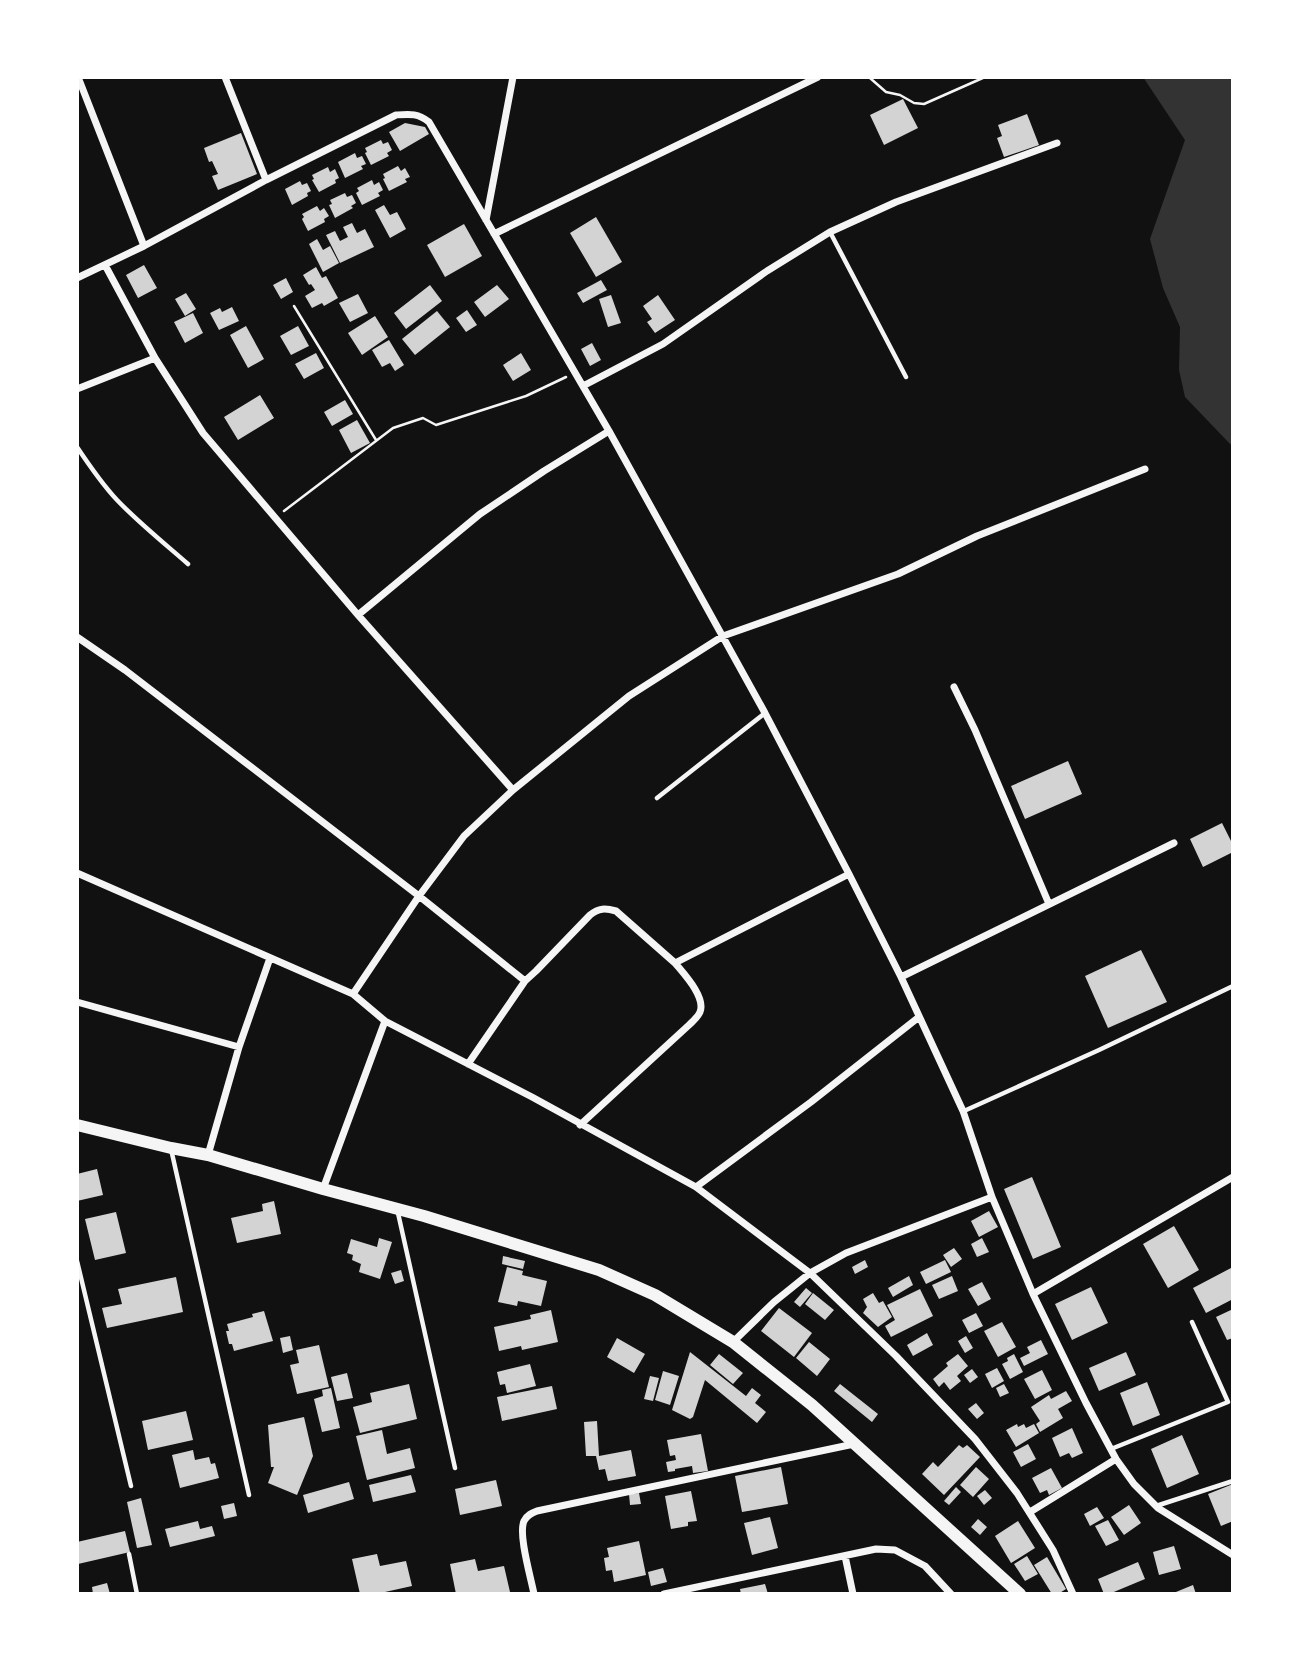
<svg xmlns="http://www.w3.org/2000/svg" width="1310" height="1671" viewBox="0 0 1310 1671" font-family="Lato,sans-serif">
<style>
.water{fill:#333}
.building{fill:#d3d3d3}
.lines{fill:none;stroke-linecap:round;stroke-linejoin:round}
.path{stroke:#f5f5f5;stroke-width:2.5}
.service{stroke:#f5f5f5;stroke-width:4.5}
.minor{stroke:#f5f5f5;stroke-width:7}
.secondary{stroke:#f5f5f5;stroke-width:12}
</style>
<rect width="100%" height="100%" fill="#111"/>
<path class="water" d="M1143,77H1233V447L1185,397L1179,370L1180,327L1163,288L1150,239L1185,140Z"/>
<path class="building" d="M903,99L918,128L884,145L870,115Z
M1027,114L1039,145L1004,157L997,138L1002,136L998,125Z
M405,123L425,127L429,134L400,151L389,132Z
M241,133L257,174L218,190L212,176L218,174L212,161L209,162L204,148Z
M381,140L383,144L388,142L392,150L387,153L389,156L371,165L365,153L367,152L365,148Z
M355,153L357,158L362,156L366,164L361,166L363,169L345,178L338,162Z
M398,166L401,171L405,168L410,177L405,179L407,182L389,191L383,179L385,178L383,174Z
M328,167L330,172L335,169L339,178L335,180L336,183L319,192L312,180L314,179L312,175Z
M372,180L374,185L379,182L383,190L378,193L380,196L362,205L356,193L359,191L357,188Z
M300,181L302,185L307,183L311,191L307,193L308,196L292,205L285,189Z
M345,193L347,197L352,195L356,203L351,206L353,208L335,218L329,205L332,204L330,200Z
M384,205L390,215L397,212L406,229L390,238L375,210Z
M317,206L320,211L324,208L329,216L324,219L325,222L308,231L302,219L304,217L302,214Z
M596,217L622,262L596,277L570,233Z
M352,223L357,233L365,229L374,247L340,263L326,235L335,231L340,241L348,237L343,227Z
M464,224L482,256L445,277L427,245Z
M317,239L323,250L330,246L339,263L323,272L309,244Z
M144,265L157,288L138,298L126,275Z
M316,267L322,278L326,276L338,298L324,306L322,303L312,308L305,296L315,290L311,284L309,285L303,275Z
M286,278L293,292L281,299L273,285Z
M601,280L607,290L583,303L577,293Z
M430,285L442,301L406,329L394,313Z
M497,285L509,299L485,317L474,302Z
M186,293L196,309L185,316L175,299Z
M358,294L368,313L350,322L339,303Z
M611,295L621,323L608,327L599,299Z
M658,295L675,320L655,333L647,322L652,319L643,306Z
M232,307L239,321L219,330L210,313L220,308L222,312Z
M467,310L477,325L466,332L456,318Z
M437,311L450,327L415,355L402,339Z
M193,313L203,333L185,343L174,322Z
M375,316L388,337L362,355L348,333Z
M246,326L264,359L248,368L230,335Z
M298,326L309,346L291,355L280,336Z
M389,340L404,365L395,371L390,363L382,367L372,350Z
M592,343L601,360L590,366L581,349Z
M316,353L324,368L304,379L295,364Z
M521,353L531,370L513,381L503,365Z
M260,395L274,418L238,440L224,417Z
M345,400L353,414L332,426L324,412Z
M357,420L370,443L351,453L339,430Z
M1068,761L1082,794L1025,819L1011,786Z
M1222,823L1233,845V852L1203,867L1190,839Z
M1141,950L1167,1002L1108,1028L1085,976Z
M97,1169L103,1195L77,1201V1174Z
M1032,1177L1061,1247L1033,1259L1004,1189Z
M274,1201L281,1234L237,1243L231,1218L263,1211L262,1204Z
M989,1211L998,1227L979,1237L971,1221Z
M116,1212L126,1253L95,1260L85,1219Z
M1174,1226L1199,1270L1168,1288L1143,1244Z
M379,1238L392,1242L380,1279L359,1272L361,1264L352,1260L353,1255L347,1253L351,1239L377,1247Z
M982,1238L989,1252L977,1257L971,1244Z
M954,1248L962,1259L951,1267L943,1255Z
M503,1256L525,1261L523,1269L502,1264Z
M865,1260L868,1267L855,1274L852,1267Z
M945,1260L951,1272L926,1284L920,1272Z
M507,1267L523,1271L522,1275L547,1281L541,1306L518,1301L517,1306L498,1302Z
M1231,1268L1233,1271V1299L1206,1313L1193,1288Z
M401,1270L404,1281L395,1284L391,1273Z
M909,1276L913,1285L893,1297L888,1288Z
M952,1276L958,1291L939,1299L932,1285Z
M176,1277L183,1312L107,1328L102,1308L122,1304L118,1289Z
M982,1282L991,1299L978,1306L968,1289Z
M1091,1287L1108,1323L1072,1340L1055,1304Z
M806,1288L812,1293L800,1307L794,1302Z
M920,1289L933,1316L891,1337L885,1326L895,1320L887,1305Z
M813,1293L834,1310L825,1320L805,1304Z
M873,1293L879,1303L883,1301L892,1317L878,1327L863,1313L867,1307L863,1299Z
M779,1308L812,1333L794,1357L761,1331Z
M1233,1309V1338L1227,1340L1216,1317Z
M551,1310L558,1342L522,1350L521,1346L499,1351L494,1327L531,1319L530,1315Z
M264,1311L273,1341L234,1351L232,1344H229L226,1331H229L227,1324L253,1317L252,1314Z
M976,1313L983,1326L969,1333L962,1320Z
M1002,1322L1016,1347L998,1357L984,1331Z
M927,1333L933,1345L913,1356L907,1345Z
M290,1336L293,1350L283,1353L280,1338Z
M966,1336L973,1348L965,1353L958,1341Z
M617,1338L645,1354L634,1373L607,1357Z
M1041,1340L1048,1354L1024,1366L1020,1358L1030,1353L1027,1347Z
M809,1342L830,1359L817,1376L796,1358Z
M319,1345L329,1387L297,1394L290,1365L299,1363L296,1350Z
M690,1352L746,1396L752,1388L761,1395L755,1403L766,1412L757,1423L705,1380L693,1417L690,1419L672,1410Z
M1126,1352L1136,1375L1099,1391L1089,1368Z
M719,1354L743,1373L733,1384L710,1365Z
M958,1354L968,1366L957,1376L961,1381L950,1390L944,1382L939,1387L933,1379L948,1366L946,1363Z
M1014,1354L1023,1372L1010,1379L1002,1364L1008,1361L1007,1358Z
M530,1364L536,1386L507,1393L505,1384L500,1385L497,1372Z
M997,1368L1004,1381L992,1388L985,1374Z
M972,1369L978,1377L970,1383L964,1375Z
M1042,1370L1052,1390L1035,1399L1024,1379Z
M663,1371L679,1376L670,1405L655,1400Z
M347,1373L353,1398L337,1401L331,1377Z
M650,1376L659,1378L653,1401L644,1399Z
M1147,1382L1160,1415L1133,1426L1120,1393Z
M409,1384L417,1419L360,1433L353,1407L372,1402L370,1393Z
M840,1384L878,1414L872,1422L834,1391Z
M1004,1384L1009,1393L1000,1397L996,1388Z
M552,1386L557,1409L502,1421L497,1397Z
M331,1388L340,1428L322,1432L314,1399L323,1396L322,1390Z
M1066,1391L1072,1401L1058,1409L1063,1418L1040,1432L1036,1424L1040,1421L1031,1407L1049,1395L1051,1399Z
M976,1403L984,1413L977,1419L968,1409Z
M186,1411L193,1440L148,1450L142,1421Z
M304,1417L313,1456L297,1495L268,1483L274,1467H271L268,1425Z
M597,1421L599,1456L631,1450L636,1476L608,1481L605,1469L599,1470L596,1456H586L584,1422Z
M1017,1424L1018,1427L1024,1424L1026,1428L1034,1424L1039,1433L1016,1447L1006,1430Z
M1072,1428L1083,1453L1072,1458L1069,1453L1060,1457L1052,1438Z
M382,1430L387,1454L410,1448L415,1468L367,1480L356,1436Z
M701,1434L708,1471L693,1473L692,1466L675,1469V1471L668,1472L666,1462L676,1460L675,1455L670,1456L667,1440Z
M1182,1435L1199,1474L1167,1488L1151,1449Z
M1028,1444L1036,1459L1021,1467L1013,1452Z
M959,1445L963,1448L967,1445L980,1457L944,1495L922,1474L933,1462L938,1467Z
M193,1450L195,1460L209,1457L211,1464L215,1463L219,1478L180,1488L172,1455Z
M781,1467L788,1504L742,1512L735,1476Z
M976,1467L989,1479L973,1497L960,1485Z
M1051,1468L1062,1488L1049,1495L1047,1490L1040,1493L1032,1478Z
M411,1475L416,1492L373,1502L369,1485Z
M496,1480L502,1506L460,1515L455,1489Z
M349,1482L354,1499L308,1513L303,1495Z
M1233,1484V1521L1221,1526L1208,1494Z
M956,1487L961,1492L949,1505L944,1501Z
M985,1490L992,1498L984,1505L977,1496Z
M691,1491L697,1521L688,1522V1526L671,1529L665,1496Z
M639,1493L641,1504L630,1505L629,1494Z
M141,1498L152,1545L137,1548L127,1502Z
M234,1503L237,1516L224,1519L221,1506Z
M1129,1505L1141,1523L1124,1535L1111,1517Z
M1097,1507L1104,1518L1090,1526L1084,1514Z
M770,1517L778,1548L752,1555L744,1523Z
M978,1519L987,1527L980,1535L971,1527Z
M1108,1520L1119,1540L1106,1546L1095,1526Z
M198,1521L200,1529L212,1526L215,1536L170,1547L165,1529Z
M1018,1521L1035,1548L1011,1563L995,1536Z
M125,1531L130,1552L78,1564L77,1542Z
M639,1541L646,1575L614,1582L612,1570L606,1571L604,1558L609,1557L607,1548Z
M1174,1546L1181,1569L1159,1575L1153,1552Z
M377,1554L380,1566L406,1561L412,1586L376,1594H360L352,1559Z
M1027,1556L1038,1574L1025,1581L1014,1564Z
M1047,1557L1066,1589L1058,1594H1052L1034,1565Z
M475,1559L478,1571L504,1566L510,1592L501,1594H456L450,1564Z
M1138,1562L1145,1579L1109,1594H1104L1098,1579Z
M663,1568L667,1582L651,1586L648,1572Z
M107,1583L110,1594H93L92,1587Z
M765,1584L768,1594H741L740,1589Z
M1193,1585L1196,1594H1171Z"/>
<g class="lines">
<path class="path" d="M867,77L870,78L886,92L900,95L914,103L924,104L985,77
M294,306L376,440
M284,511L393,428L423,418L436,425L526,396L566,377"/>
<path class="service" d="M830,232L906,377
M77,447C89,465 102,484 117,500C139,523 164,543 188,564
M657,798L765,713
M964,1111L1099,1050L1233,986
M171,1149L249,1495
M398,1213L455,1468
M77,1261L131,1486
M1111,1449L1228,1402L1192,1322
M1156,1506L1233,1481
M129,1554L137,1594"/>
<path class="minor" d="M78,77L144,246
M225,77L266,180
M486,220L513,77
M494,234L818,77
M105,265L155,358L203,433L358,615L513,790
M77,278L144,246L266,180L396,115C410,114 418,113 429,122L609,431L765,713L849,874L901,977L963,1111L992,1197L1033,1294L1086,1403L1116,1459L1134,1484L1158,1508L1233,1555
M583,386L663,344L767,271L830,232L896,202L1057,143
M77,389L155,358
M358,615L480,514L544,471L609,431
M77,637L125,670L419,896L525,981
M954,687L975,730L1049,904
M77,873L353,994L385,1021L532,1097L696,1187L810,1273L896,1356L975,1439L1017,1493L1053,1550L1073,1594
M901,977L1174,843
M353,994L419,896L464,836L513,790L629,696L723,636L898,574L977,536L1145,469
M77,1002L239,1047
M468,1064L525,981L536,971L590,915C599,908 605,908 616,911L675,963L849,874
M580,1125L689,1025C693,1021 698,1017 700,1012C706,997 684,974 675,963
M208,1155L239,1047L270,958
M696,1187L811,1102L919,1017
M323,1189L385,1021
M1033,1294L1233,1177
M733,1342L774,1302L810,1273L846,1253L992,1197
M1030,1512L1116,1459
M845,1556L853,1594
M534,1594C531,1578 518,1534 524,1521C527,1515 532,1513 537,1511L854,1444
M664,1594L876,1549L895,1550L925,1566L951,1594"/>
<path class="secondary" d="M77,1125L171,1148L208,1155L323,1189L424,1216L599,1270L655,1295L733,1342L812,1405L1020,1594"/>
</g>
<rect width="1310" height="1671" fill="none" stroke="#ffffff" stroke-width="158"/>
</svg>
